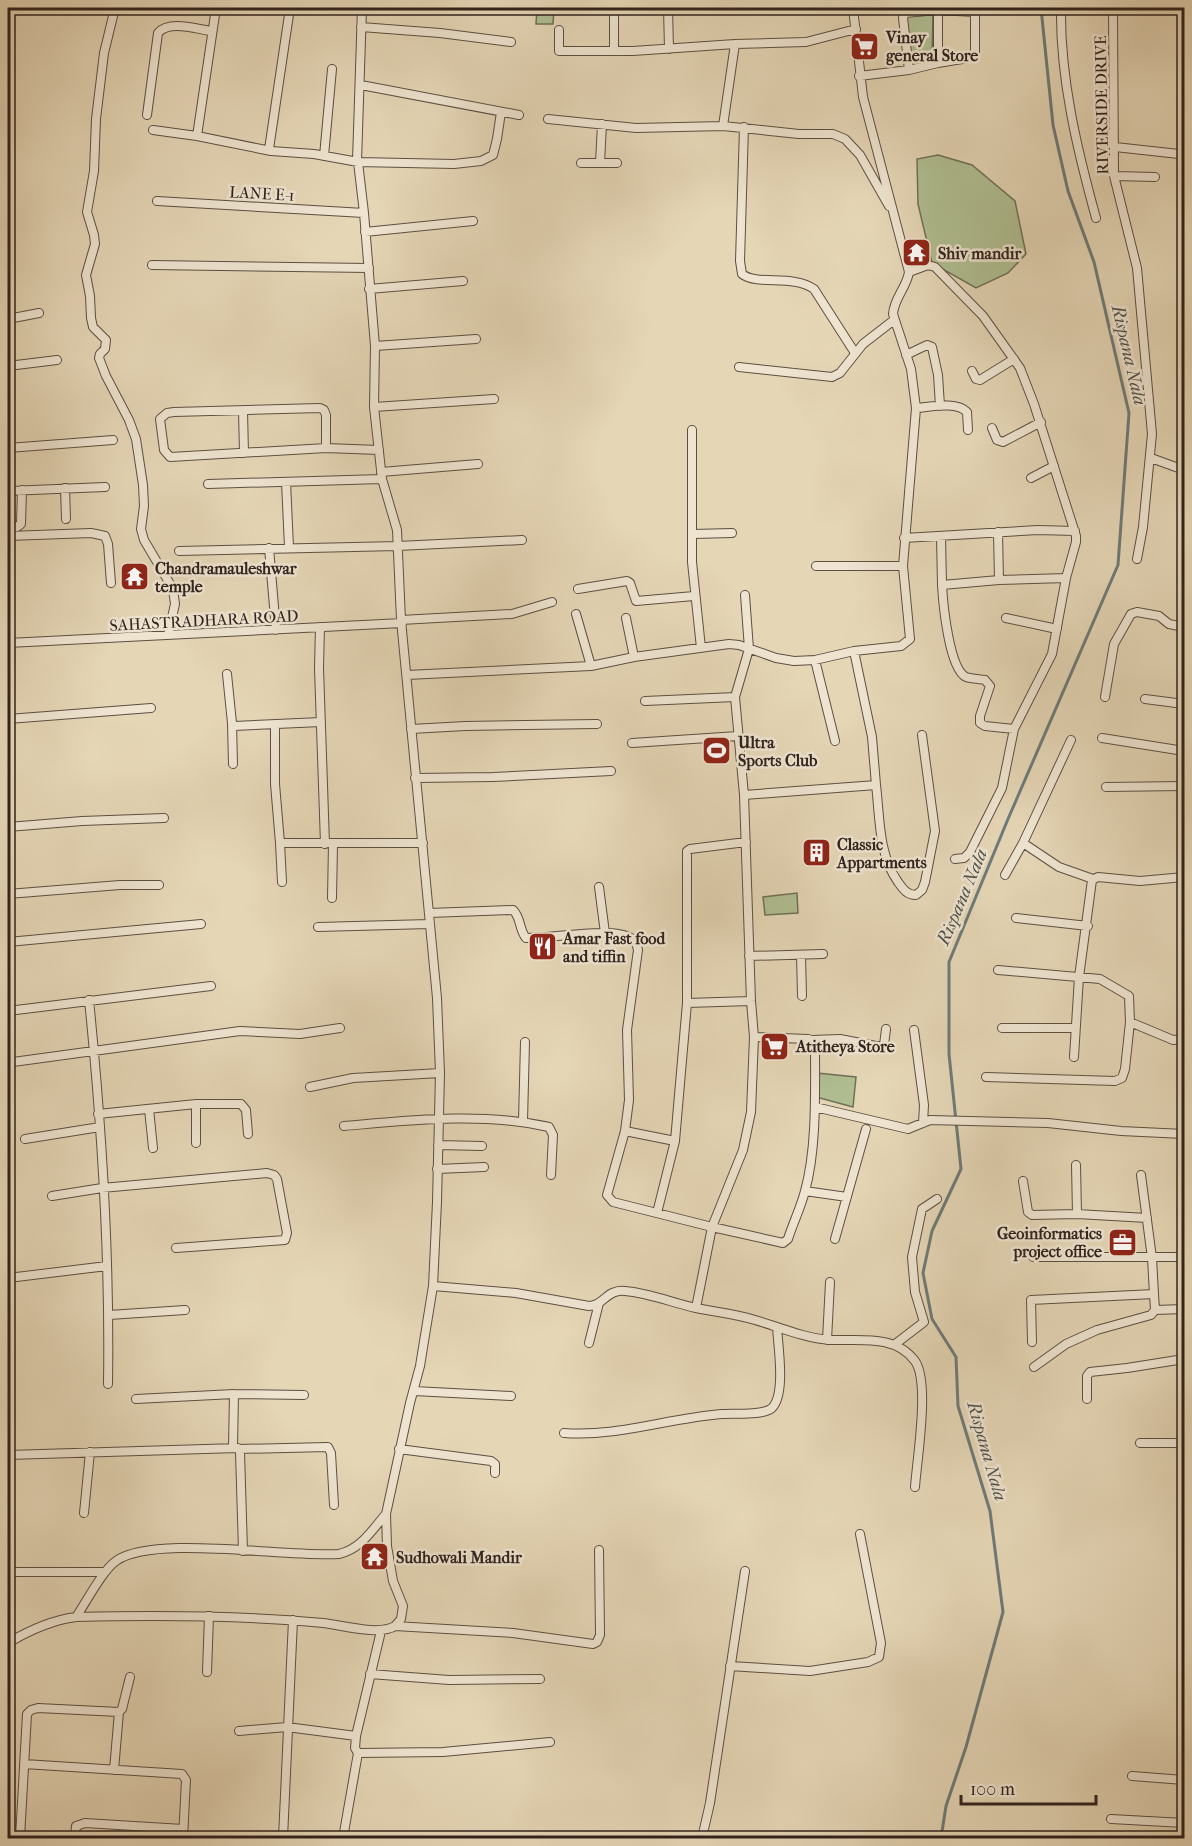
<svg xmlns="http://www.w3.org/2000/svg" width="1192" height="1846" viewBox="0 0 1192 1846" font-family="'IM FELL French Canon',serif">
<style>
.green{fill:#b0bf92;stroke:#707058;stroke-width:1.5}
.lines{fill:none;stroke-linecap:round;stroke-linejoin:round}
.stream{stroke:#6e7b79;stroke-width:3}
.minor-casing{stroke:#5d4f43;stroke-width:10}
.minor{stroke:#eee4d0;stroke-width:8}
.labels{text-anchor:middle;stroke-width:5;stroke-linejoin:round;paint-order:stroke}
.poi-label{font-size:16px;font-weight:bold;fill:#30221d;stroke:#eee4d0;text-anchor:start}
.street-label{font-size:16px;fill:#30221d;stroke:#eee4d0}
.water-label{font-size:18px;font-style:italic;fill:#4f4f4b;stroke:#eee4d0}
</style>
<rect width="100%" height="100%" fill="#e5d6b6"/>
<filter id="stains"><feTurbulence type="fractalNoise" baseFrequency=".00333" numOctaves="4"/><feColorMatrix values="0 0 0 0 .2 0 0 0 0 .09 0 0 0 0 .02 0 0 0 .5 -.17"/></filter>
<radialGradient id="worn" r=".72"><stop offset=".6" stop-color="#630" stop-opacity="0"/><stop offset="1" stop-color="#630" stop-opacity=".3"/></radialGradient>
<path class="green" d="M537,8H554L553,24H536Z
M933,14L932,55L911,58L906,16Z
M938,155L972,165L1015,201L1026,254L1008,273L976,288L932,263L918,204L917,159Z
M797,893L798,913L765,915L763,897Z
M817,1073L856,1077L853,1107L816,1097Z"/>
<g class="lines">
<path class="stream" d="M941,1838L946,1806L966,1747L1003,1612L990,1511L958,1406L956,1357L932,1319L923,1273L932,1231L961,1169L949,1054V962L1008,819L1118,565L1129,413L1094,262L1068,191L1053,125L1041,8"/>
<defs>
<path id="minor" d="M115,8L104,53L96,119L94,171L87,212L94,235L95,244L86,275L90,296L91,318L93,327L106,340L105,349L100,354L99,358L106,376L129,420L136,439L143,485L144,506L141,529L144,540L173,589L175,604L168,635
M614,8V50
M668,8L669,49
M1061,8C1060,78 1077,149 1096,218
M1113,8L1114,176L1137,268L1152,434L1143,527L1137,559
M361,27L440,33L511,42
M559,30V51H633L735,44L806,42L856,29
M938,63L968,58L975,53V8
M909,70L903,18L905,13L937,10L975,12
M859,76L909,70L938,63V8
M361,85L519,115
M147,115L158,33C169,20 196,29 211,31
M548,119L636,128L723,126L799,134H833L845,139L860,155L889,206
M723,126L735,44
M744,127L740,261L742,274C757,286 793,274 814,289L855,353
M153,130L197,136L271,151L314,154L358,162L454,164L481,161L493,155L497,139L501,112
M197,136L216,8
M1115,147L1179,154
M269,149L290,8
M324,156L332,69
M357,161L362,8
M581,163H617
M600,163L602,124
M1114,176L1155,177
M157,201L364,213
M365,232L473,221
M152,265L369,268
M8,271H10
M909,272L928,265L935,267L983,316L1020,368L1034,404L1076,536V542L1066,578L1052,654L1014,729L1002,788L970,852L964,858L955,859
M369,289L463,281
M8,319L39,313
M375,346L476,339
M906,355L927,345L932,347L938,375L940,406
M8,366L57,360
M739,367L832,377L840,373L863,344L894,320
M972,371L976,379L980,380L1014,359
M374,407L494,399
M916,408C931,407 956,401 967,412L968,430
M243,411L244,453
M992,428L997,440L1003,442L1041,422
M692,430V562L701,648
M8,448L113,440
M326,448V415L324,410L320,408L174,412L167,413L160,419L164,450L170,457L326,448L379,450
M1151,458L1184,470
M381,472L478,464
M1031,478L1054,466
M286,482L289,547
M208,484L382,479
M65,488L66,519
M8,491L105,487
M8,526L17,527L21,524L22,490
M998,532L999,580
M693,534L732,533
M8,536L91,533L105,536L108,544L111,583
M941,536L942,585L999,580L1066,578
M904,538L1038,530L1075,531
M269,548L276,630
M179,551L398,546L522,540
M816,566H903
M942,585C943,603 949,669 966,677C972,679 980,679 985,680L990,686L980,716V723L985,726L1014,729
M578,589L627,581L630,583L636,601L694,596
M745,595L749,649L735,697L744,795L751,1001L754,1037L751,1112L743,1150L712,1227L783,1243L788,1239C793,1223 801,1207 805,1191C817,1148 815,1091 815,1046L812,1040L808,1039L754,1037
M576,614L591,666
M626,618L634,657
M1006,618L1057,629
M401,620L512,614L552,602
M320,627L319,668L325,844
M8,643L402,623
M854,651L872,737L876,785
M815,660L835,741
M227,674L232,723L234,726L321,722
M407,675L591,666L634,657L729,644L739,645L776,658L794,661L815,660L854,651L901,646L910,639L903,566L916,408L911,369L893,314C894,298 907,287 909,272L863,97L853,8
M1105,697L1114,644L1131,614L1137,612L1159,616L1169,624L1184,627
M1145,699L1184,704
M645,701L735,697
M8,719L151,708
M232,723L233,764
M275,725V784L280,843H423
M411,729L465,726L597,724
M1102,738L1184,751
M632,743L738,736
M415,778L493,777L611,771
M1106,787L1184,786
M744,795L876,785C880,817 878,854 898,882C903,889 907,895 916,895L922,890L925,882L935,831L922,735
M8,827L82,821L164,818
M746,842L690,849L687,851V1003L751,1001
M280,843L282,882
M1023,843L1059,867L1093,879
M1005,875L1023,843L1071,740
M599,887L605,933
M8,894L120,885H159
M332,898L333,844
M429,913L513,910C521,917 519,930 526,938C550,939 613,926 631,938C636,941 637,945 638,950L627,1030L629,1100L625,1131L607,1195L613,1202L712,1227L696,1308
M1016,918L1088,926
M318,927L429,924
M8,942L201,924
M801,955L802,996
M749,956L823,954
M998,970L1100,979L1129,996L1130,1022
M89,1000C102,1128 110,1256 108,1384
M8,1011L211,986
M1002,1028H1075
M914,1030L924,1105L923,1123
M812,1040L840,1039L881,1047L884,1045L886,1029
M1074,1057L1079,977L1092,880L1098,877L1140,881L1184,877
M13,1062L240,1031L300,1034L340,1028
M986,1077L1115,1081L1122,1078L1125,1069L1130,1022L1173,1040L1184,1039
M310,1087L353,1078L440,1073
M196,1104V1143
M815,1107L908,1129L930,1120L1048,1123L1121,1131L1184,1134
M149,1109L153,1148
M98,1114L196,1104H241L246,1110L248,1134
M523,1121L525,1042
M344,1126C412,1120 482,1112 549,1127L553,1135L551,1175
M625,1131L675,1141
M25,1139L100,1127
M438,1145L482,1146
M1076,1165L1077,1214
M437,1169L484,1167
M1141,1175L1152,1258L1154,1294
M1023,1181L1028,1212L1032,1215L1077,1214L1147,1218
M805,1191L847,1197
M52,1196L102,1188L267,1173L274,1175L277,1179L287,1233L285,1240L176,1248
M657,1213L675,1141L687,1003
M835,1239L866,1129
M1033,1257H1184
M8,1278L107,1266
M433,1286L516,1293L589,1306C604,1306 606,1289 625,1291C649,1293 673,1303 696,1308C716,1312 736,1314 755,1320C779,1327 804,1338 830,1340C859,1341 895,1334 915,1361C930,1382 917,1459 915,1487
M109,1315L185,1310
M827,1340L830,1282
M1032,1342L1031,1300L1154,1294L1155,1310
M589,1343L599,1303
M894,1345L924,1322L915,1292L912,1257L922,1209L937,1199
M1034,1367L1066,1344L1097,1330L1151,1315L1155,1310L1184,1309
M414,1391L511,1396
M136,1399L234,1394L304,1395
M1087,1399V1376L1090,1372L1127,1368L1184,1359
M564,1433C618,1437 669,1418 722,1414C734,1413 763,1416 772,1408C786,1394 778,1346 777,1327
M1140,1443H1184
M233,1447L234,1394
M239,1449L328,1447L331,1453L334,1505
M399,1449L491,1461L495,1464V1473
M8,1455L238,1448L240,1452L243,1551
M84,1513L90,1452
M8,1572H105
M76,1617C87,1601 102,1571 116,1561C154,1534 288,1558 339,1554C361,1549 372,1530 386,1514
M395,1626L513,1633L593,1644L597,1642L600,1635L599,1550
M381,1631L356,1736L355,1748L358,1753L443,1752L550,1742
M8,1643C28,1631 53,1620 76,1617C159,1615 241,1615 323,1623C342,1625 379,1636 395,1626L401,1619L403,1606L393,1581L387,1546L386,1514L410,1403L420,1366L433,1286L437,1202L440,1073L437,998L401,620L397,530L382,479L374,407L375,346L364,213L358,162
M730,1666L810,1671L868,1662L879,1657L881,1643L860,1534
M207,1672L209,1616
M370,1674L449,1680L540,1679
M239,1731L287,1727L356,1736
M24,1764L182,1774L186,1780L183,1838
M114,1770L119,1712
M1132,1776L1184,1780
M1111,1819L1184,1823
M20,1838L27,1714L31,1710L38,1708L119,1712L122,1709L130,1677
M75,1838L76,1826L85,1823L183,1829
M283,1838L293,1620
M343,1838L358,1753
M702,1838L710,1803L745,1571"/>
</defs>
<use href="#minor" class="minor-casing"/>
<use href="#minor" class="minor"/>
</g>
<defs>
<symbol id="supermarket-square" viewBox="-11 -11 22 22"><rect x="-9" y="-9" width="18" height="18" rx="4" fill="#8f2418" stroke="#eee4d0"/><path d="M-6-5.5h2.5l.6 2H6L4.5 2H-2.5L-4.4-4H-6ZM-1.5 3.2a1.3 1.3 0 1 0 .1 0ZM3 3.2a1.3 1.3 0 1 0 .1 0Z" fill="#fff"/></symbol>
<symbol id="temple-square" viewBox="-11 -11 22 22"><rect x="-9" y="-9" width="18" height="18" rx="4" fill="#8f2418" stroke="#eee4d0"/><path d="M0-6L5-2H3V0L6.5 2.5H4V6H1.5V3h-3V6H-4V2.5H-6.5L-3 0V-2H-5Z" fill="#fff"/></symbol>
<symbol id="stadium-square" viewBox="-11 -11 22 22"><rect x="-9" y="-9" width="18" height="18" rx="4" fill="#8f2418" stroke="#eee4d0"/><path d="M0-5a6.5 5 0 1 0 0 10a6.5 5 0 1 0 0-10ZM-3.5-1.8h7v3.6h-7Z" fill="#fff"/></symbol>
<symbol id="building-square" viewBox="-11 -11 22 22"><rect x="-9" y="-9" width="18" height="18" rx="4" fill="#8f2418" stroke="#eee4d0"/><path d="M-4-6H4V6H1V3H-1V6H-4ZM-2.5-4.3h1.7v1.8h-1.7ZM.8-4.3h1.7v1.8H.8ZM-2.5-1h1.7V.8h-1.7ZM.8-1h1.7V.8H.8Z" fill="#fff"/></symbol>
<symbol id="restaurant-square" viewBox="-11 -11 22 22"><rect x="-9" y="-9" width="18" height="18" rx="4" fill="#8f2418" stroke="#eee4d0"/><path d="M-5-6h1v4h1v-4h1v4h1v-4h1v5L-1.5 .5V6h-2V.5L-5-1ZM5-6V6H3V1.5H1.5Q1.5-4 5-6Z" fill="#fff"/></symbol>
<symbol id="office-square" viewBox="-11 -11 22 22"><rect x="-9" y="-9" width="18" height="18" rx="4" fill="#8f2418" stroke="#eee4d0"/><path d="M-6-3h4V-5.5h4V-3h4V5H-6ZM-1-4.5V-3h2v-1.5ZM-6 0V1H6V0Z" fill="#fff"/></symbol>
</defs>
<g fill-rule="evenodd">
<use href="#supermarket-square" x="848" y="30" width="33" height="33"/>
<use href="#temple-square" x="900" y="236" width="33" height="33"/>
<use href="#temple-square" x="118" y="560" width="33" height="33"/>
<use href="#stadium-square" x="700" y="734" width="33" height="33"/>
<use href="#building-square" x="800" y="836" width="33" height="33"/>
<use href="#restaurant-square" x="526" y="930" width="33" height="33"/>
<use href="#supermarket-square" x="758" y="1030" width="33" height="33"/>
<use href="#office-square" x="1106" y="1226" width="33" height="33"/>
<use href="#temple-square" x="358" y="1540" width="33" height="33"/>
</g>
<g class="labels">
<g class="poi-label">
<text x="886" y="43">Vinay<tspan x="886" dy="18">general Store</tspan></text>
<text x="938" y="259">Shiv mandir</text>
<text x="155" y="574">Chandramauleshwar<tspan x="155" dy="18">temple</tspan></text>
<text x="738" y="748">Ultra<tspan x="738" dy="18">Sports Club</tspan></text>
<text x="837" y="850">Classic<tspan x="837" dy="18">Appartments</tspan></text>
<text x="563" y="944">Amar Fast food<tspan x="563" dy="18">and tiffin</tspan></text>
<text x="796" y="1052">Atitheya Store</text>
<text x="1102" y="1239" text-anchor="end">Geoinformatics<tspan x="1102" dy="18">project office</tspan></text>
<text x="396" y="1563">Sudhowali Mandir</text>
</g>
<g class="street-label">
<text transform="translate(1101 105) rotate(-91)" y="6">RIVERSIDE DRIVE</text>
<text transform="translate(262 193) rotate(3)" y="6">LANE E-1</text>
<text transform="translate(204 620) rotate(-3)" y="6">SAHASTRADHARA ROAD</text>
</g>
<g class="water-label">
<text transform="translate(1129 355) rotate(77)" y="6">Rispana Nala</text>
<text transform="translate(962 897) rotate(-67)" y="6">Rispana Nala</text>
<text transform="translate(987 1451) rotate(74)" y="6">Rispana Nala</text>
</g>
</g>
<rect width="1192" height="1846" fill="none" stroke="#e5d6b6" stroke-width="30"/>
<rect x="9" y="9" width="1174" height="1828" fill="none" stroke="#30221d" stroke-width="3"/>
<rect x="15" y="15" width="1162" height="1816" fill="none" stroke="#30221d" stroke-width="1.5"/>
<path d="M961 1795v9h135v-9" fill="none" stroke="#30221d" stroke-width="3"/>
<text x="970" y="1795" font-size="18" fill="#30221d" stroke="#eee4d0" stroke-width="4.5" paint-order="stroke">100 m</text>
<rect width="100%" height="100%" filter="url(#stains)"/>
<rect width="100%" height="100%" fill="url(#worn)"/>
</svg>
